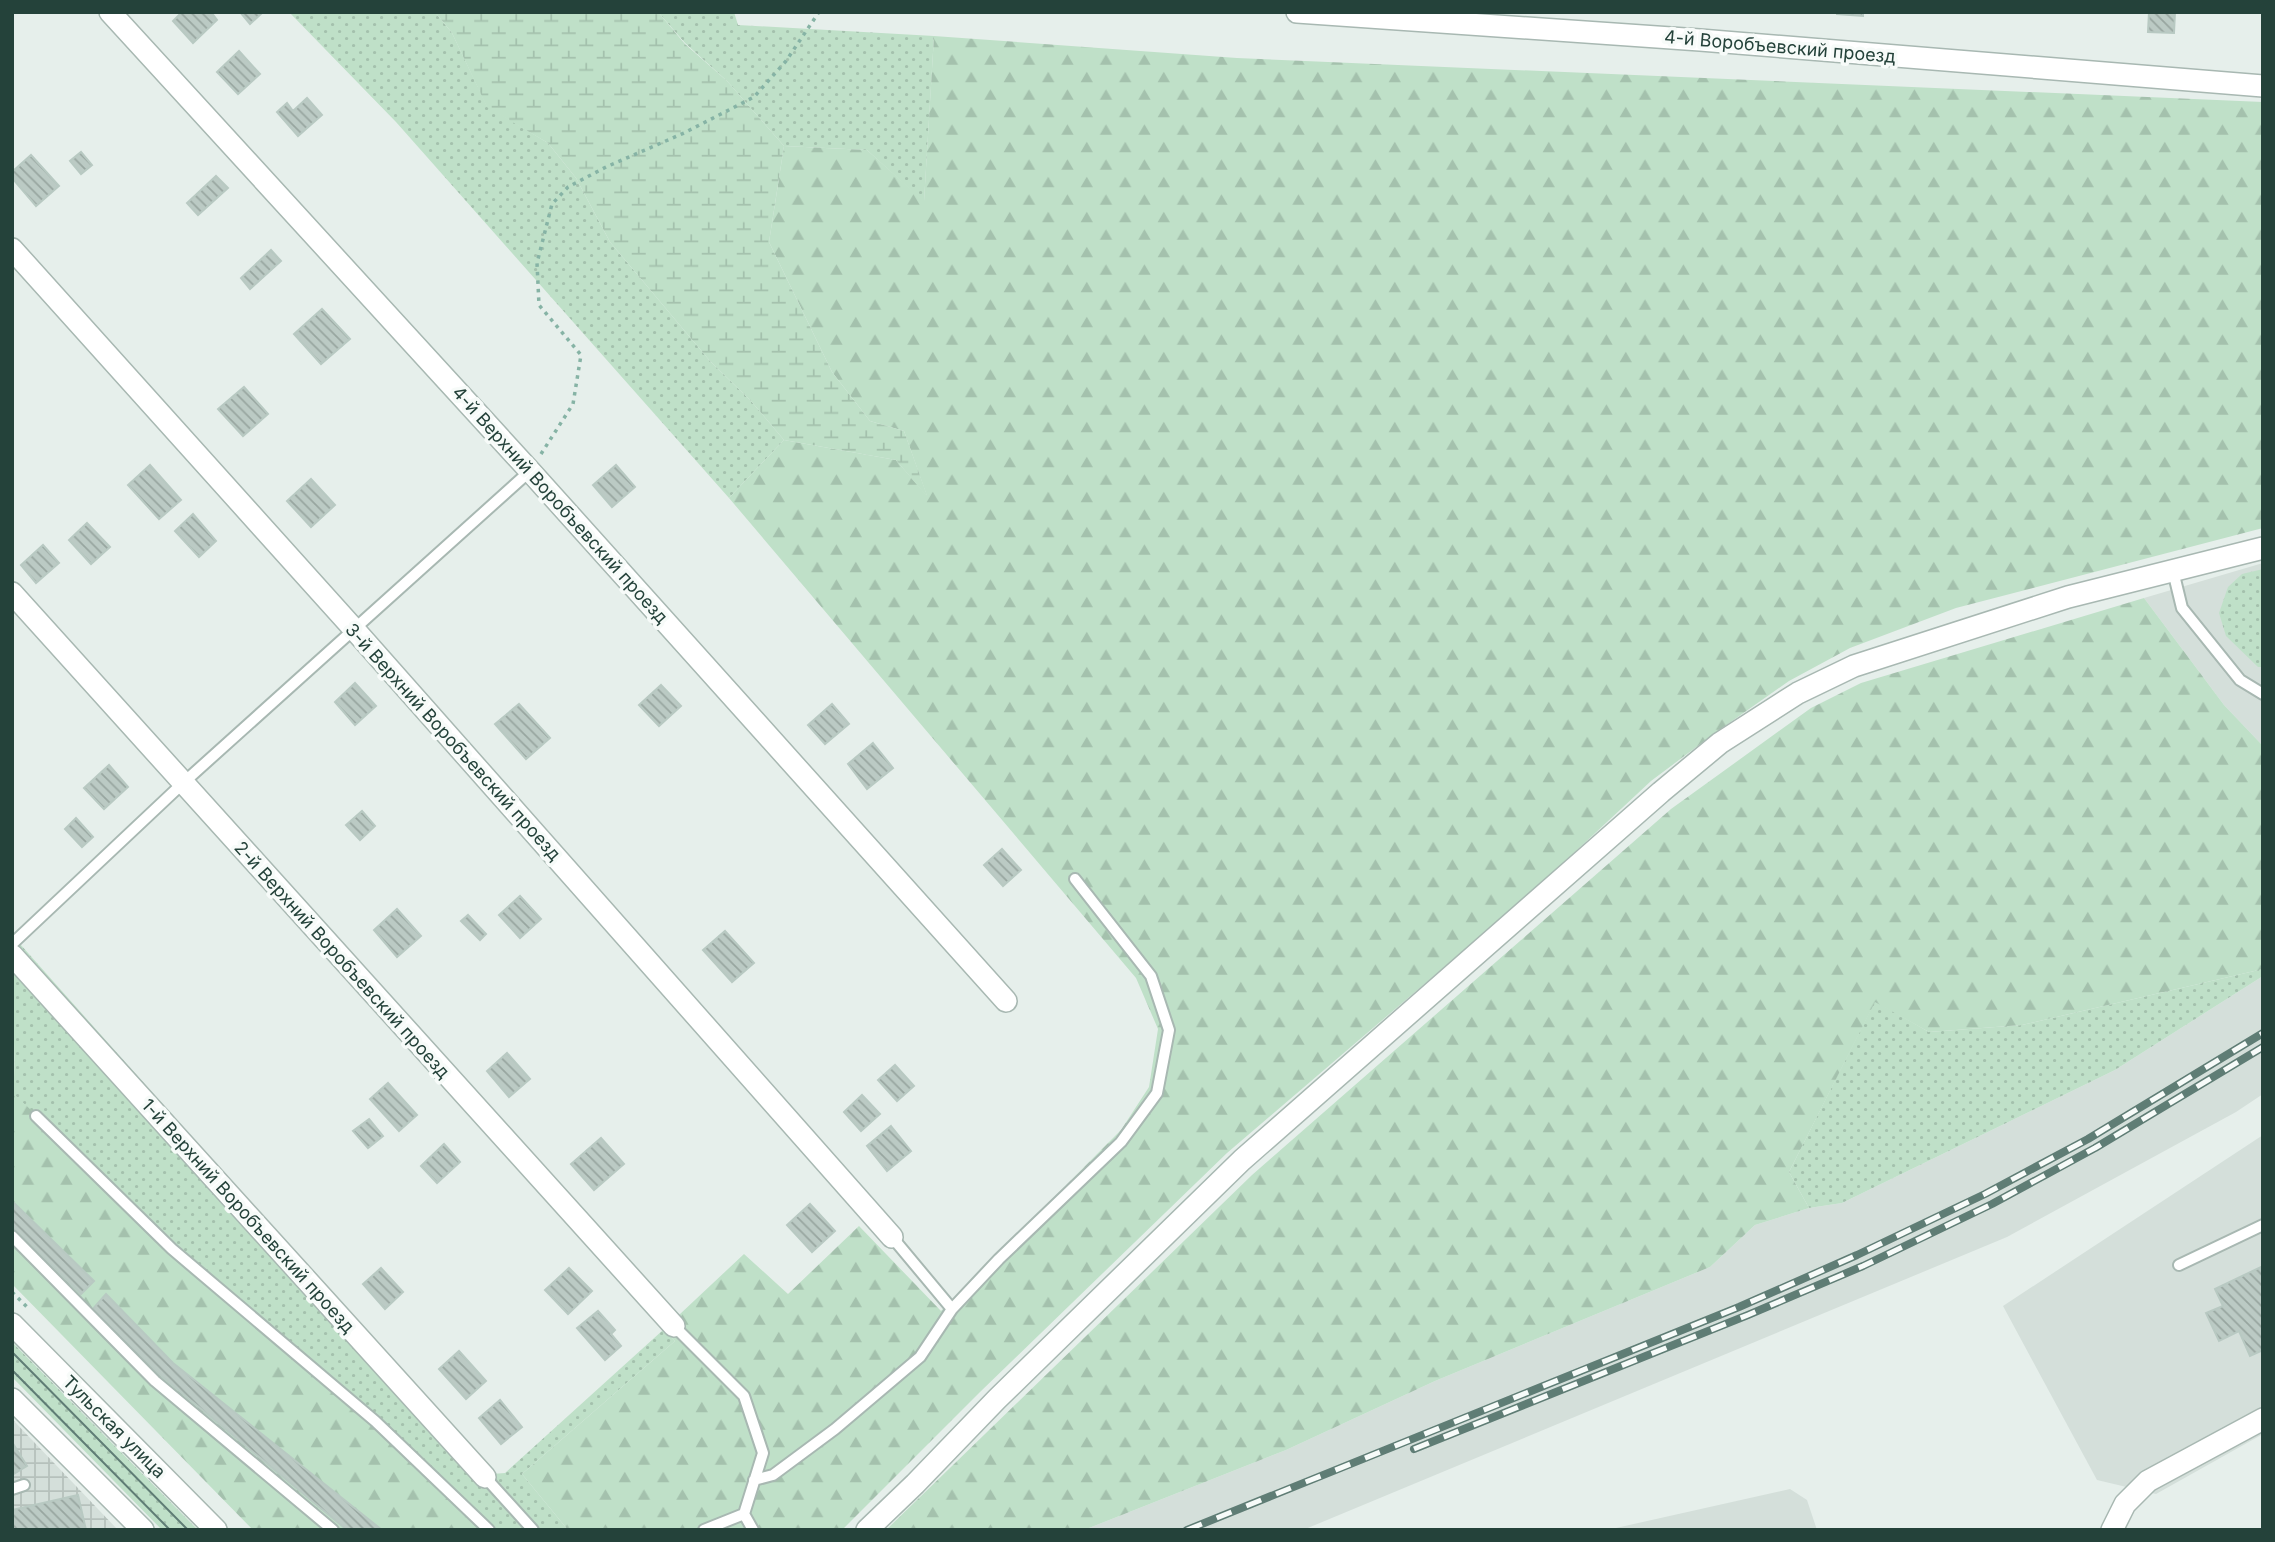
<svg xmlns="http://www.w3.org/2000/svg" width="2275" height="1542" viewBox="0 0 2275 1542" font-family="Inter,sans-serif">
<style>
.built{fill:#d4dfda}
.industrial{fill:url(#industrial-grid)}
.grass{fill:url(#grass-dots)}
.forest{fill:url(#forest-firs)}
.wetland{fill:url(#wetland-marsh)}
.building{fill:url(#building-back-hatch);stroke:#b8c9c2;stroke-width:2}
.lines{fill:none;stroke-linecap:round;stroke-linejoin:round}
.service-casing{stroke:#a8b8b2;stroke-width:14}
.minor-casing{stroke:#a8b8b2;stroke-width:24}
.tertiary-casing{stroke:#a8b8b2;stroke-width:24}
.path{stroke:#86b3a5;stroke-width:3.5;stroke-dasharray:3.5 5;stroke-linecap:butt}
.service{stroke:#fff;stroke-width:10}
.minor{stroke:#fff;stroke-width:21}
.tertiary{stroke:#fff;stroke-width:21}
.tram{stroke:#5f7d75;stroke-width:2}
.rail-casing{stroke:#5f7d75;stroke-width:8}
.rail{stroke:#f7fbf9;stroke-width:5;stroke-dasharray:16;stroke-linecap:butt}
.labels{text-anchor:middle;stroke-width:7;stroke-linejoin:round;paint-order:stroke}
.street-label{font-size:18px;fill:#24423a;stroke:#f7fbf9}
</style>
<defs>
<pattern id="industrial-grid" width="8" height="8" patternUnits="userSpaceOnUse" patternTransform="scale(1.75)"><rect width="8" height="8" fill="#d4dfda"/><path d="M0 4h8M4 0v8" fill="none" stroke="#b6c1bc"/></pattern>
<pattern id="grass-dots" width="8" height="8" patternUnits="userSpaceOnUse" patternTransform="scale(1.75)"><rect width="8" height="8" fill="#bfe0c8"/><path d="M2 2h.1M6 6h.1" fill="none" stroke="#a4c1ad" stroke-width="1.8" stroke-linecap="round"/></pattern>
<pattern id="forest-firs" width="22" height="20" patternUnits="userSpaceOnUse" patternTransform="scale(1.75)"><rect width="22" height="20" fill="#bfe0c8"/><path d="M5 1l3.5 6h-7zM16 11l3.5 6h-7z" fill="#a4c1ad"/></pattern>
<pattern id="wetland-marsh" width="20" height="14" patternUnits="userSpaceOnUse" patternTransform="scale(1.75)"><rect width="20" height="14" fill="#bfe0c8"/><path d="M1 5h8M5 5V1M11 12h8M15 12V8" fill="none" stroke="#a4c1ad"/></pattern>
<pattern id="building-back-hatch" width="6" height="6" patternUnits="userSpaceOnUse" patternTransform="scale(1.75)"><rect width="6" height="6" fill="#bbcac4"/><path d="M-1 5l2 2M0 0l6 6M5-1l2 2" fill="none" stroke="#98a6a0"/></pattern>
</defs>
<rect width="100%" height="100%" fill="#e6efeb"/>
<path class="built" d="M2263,563V746L2224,705L2144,598Z
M2263,976V1094L2236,1112L2007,1237L1303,1530H1084L1286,1450L1435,1381L1710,1267L1755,1225L1809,1208L1842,1203L2115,1070Z
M2263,1135V1434L2156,1494L2097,1480L2003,1306Z
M1790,1489L1807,1500L1817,1530H1607Z"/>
<path class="industrial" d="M12,1419L118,1530H12Z"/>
<path class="grass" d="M289,12H435L452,33L487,106L548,143L576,178L610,242L710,361L751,401L784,440L729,498L396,122Z
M658,12H734L738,25L934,36L924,202L867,150L784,146L727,81L685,43Z
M2263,569V667H2258L2226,636L2219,613L2228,587L2242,574Z
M12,935L492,1474L505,1473L663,1330L675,1341L522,1474L568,1530H489L266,1330L15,1096Z
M2263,969V976L2115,1070L1842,1203L1809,1208L1789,1172L1875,1001L1929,1032L2022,1025Z
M12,1342L198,1530H162L12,1377Z"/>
<path class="forest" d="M934,36L1237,58L2263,102V528L1956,608L1850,648L1789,681L1715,733L1651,781L1533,891L1227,1153L980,1392L842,1530H568L522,1474L675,1341L663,1330L744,1254L788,1294L859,1226L941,1311L1121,1130L1149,1087L1158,1029L1136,978L729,498L784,440L896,460L927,496L904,431L870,421L832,372L769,242L784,146L867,150L924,201Z
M2144,598L2224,705L2263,746V969L2022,1025L1929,1032L1875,1002L1789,1172L1809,1208L1755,1225L1710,1267L1435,1381L1286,1450L1084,1530H886L1252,1175L1671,809L1811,708L1861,683Z
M12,1019L16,1096L266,1330L489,1530H253L12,1284Z"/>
<path class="wetland" d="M435,12H658L685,44L727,81L784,146L769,242L832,372L870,421L904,431L928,498L896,460L784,440L751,401L710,361L610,242L576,178L548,143L487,107L452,33Z"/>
<path class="building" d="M182,12H211L217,20L193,43L173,21Z
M240,12H263L250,24Z
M1837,12H1863V16L1837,14Z
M2149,12H2175L2174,33L2148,32Z
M239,51L260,74L238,94L217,72Z
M307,98L322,115L298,136L277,112L287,103L293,111Z
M81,152L92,165L81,174L70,161Z
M31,155L59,186L36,206L12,178V172Z
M216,176L228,188L198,215L187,203Z
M271,250L281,261L250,289L241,278Z
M322,309L350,339L321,364L294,334Z
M244,387L268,414L243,436L218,409Z
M150,465L181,500L159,519L128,485Z
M616,465L635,487L612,507L593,485Z
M311,479L335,505L311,527L287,501Z
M193,514L216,541L199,557L175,531Z
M87,523L110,547L91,564L69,540Z
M43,545L59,563L36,583L21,565Z
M355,683L376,706L355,725L335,702Z
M661,685L681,706L659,726L639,705Z
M519,704L550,738L526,759L495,724Z
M832,704L849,724L825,744L808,725Z
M873,743L893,768L867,789L848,764Z
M109,765L128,787L104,809L84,788Z
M362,811L375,826L360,840L346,825Z
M76,818L93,837L82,847L65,829Z
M1002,849L1021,870L1003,886L984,865Z
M520,896L541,919L520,938L499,915Z
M397,909L421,936L397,957L374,930Z
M468,915L486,934L480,940L461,921Z
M725,931L754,963L732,982L703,950Z
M507,1053L530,1079L509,1097L487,1071Z
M895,1065L914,1086L897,1101L878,1080Z
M388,1083L417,1115L399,1131L370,1099Z
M862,1095L880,1114L861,1131L844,1112Z
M369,1119L383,1136L368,1148L353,1131Z
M891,1126L911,1151L887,1171L867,1146Z
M601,1138L624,1164L594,1190L571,1164Z
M444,1144L460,1162L437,1183L421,1166Z
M12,1201L94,1281L81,1294L12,1227Z
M810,1204L835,1231L812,1252L787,1225Z
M2263,1266V1350L2250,1356L2239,1331L2219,1341L2206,1313L2223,1306L2215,1289Z
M381,1268L403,1292L385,1309L363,1284Z
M569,1268L592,1291L568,1314L545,1290Z
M106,1294L173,1363L382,1530H347L159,1374L92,1310Z
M598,1311L615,1330L611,1334L621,1346L605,1360L577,1328Z
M459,1351L486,1381L466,1399L439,1369Z
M500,1400L522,1427L501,1444L479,1418Z
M12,1442L27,1466L12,1475Z
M78,1495L86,1530H12V1510Z"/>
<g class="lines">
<defs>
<path id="service" d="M2173,571L2182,608L2240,680L2263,694
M12,944L182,784L530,471
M36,1116L172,1249L375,1421L489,1530
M12,1236L155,1381L333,1530
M892,1237L952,1309L999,1259L1121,1142L1157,1093L1169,1030L1151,976L1075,879
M2179,1265L2263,1225
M674,1326L744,1396L763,1453L744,1514L704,1530
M485,1477L533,1530
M754,1480L773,1475L835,1429L920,1357L952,1309
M12,1489L24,1485
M744,1514L753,1530"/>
<path id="minor" d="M110,12L530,471L1006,1001
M1297,12L1700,40L2263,86
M12,249L353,628L892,1237
M12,593L674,1326
M12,955L485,1477
M2112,1530L2125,1504L2148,1481L2263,1419"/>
<path id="tertiary" d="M12,1324L216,1530
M12,1399L143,1530
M867,1530L915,1484L997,1399L1242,1160L1661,792L1720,743L1798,693L1854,666L2068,597L2263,548"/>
</defs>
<use href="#service" class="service-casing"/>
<use href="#minor" class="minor-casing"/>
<use href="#tertiary" class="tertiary-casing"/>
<path class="path" d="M541,454L573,404L581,355L539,305L537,263L552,204L568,187L606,167L684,133L754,97L786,61L819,12
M12,1292L28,1308"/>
<use href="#service" class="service"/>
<use href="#minor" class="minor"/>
<use href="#tertiary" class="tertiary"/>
<path class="tram" d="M12,1352L188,1530
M12,1370L170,1530"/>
<defs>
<path id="rail" d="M1414,1449L1748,1315L1863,1266L1992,1204L2095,1148L2263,1047
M1187,1530L1739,1307L1857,1255L1985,1194L2088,1139L2263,1033"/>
</defs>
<use href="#rail" class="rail-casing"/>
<use href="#rail" class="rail"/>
</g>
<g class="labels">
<g class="street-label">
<text transform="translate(1780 47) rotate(5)" y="6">4-й Воробъевский проезд</text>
<text transform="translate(560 505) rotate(48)" y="6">4-й Верхний Воробъевский проезд</text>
<text transform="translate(453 742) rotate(48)" y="6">3-й Верхний Воробъевский проезд</text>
<text transform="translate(342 960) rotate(48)" y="6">2-й Верхний Воробъевский проезд</text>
<text transform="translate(248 1216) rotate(48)" y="6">1-й Верхний Воробъевский проезд</text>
<text transform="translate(114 1427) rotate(45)" y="6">Тульская улица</text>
</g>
</g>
<rect width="2275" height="1542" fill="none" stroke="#24423a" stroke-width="28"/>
</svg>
